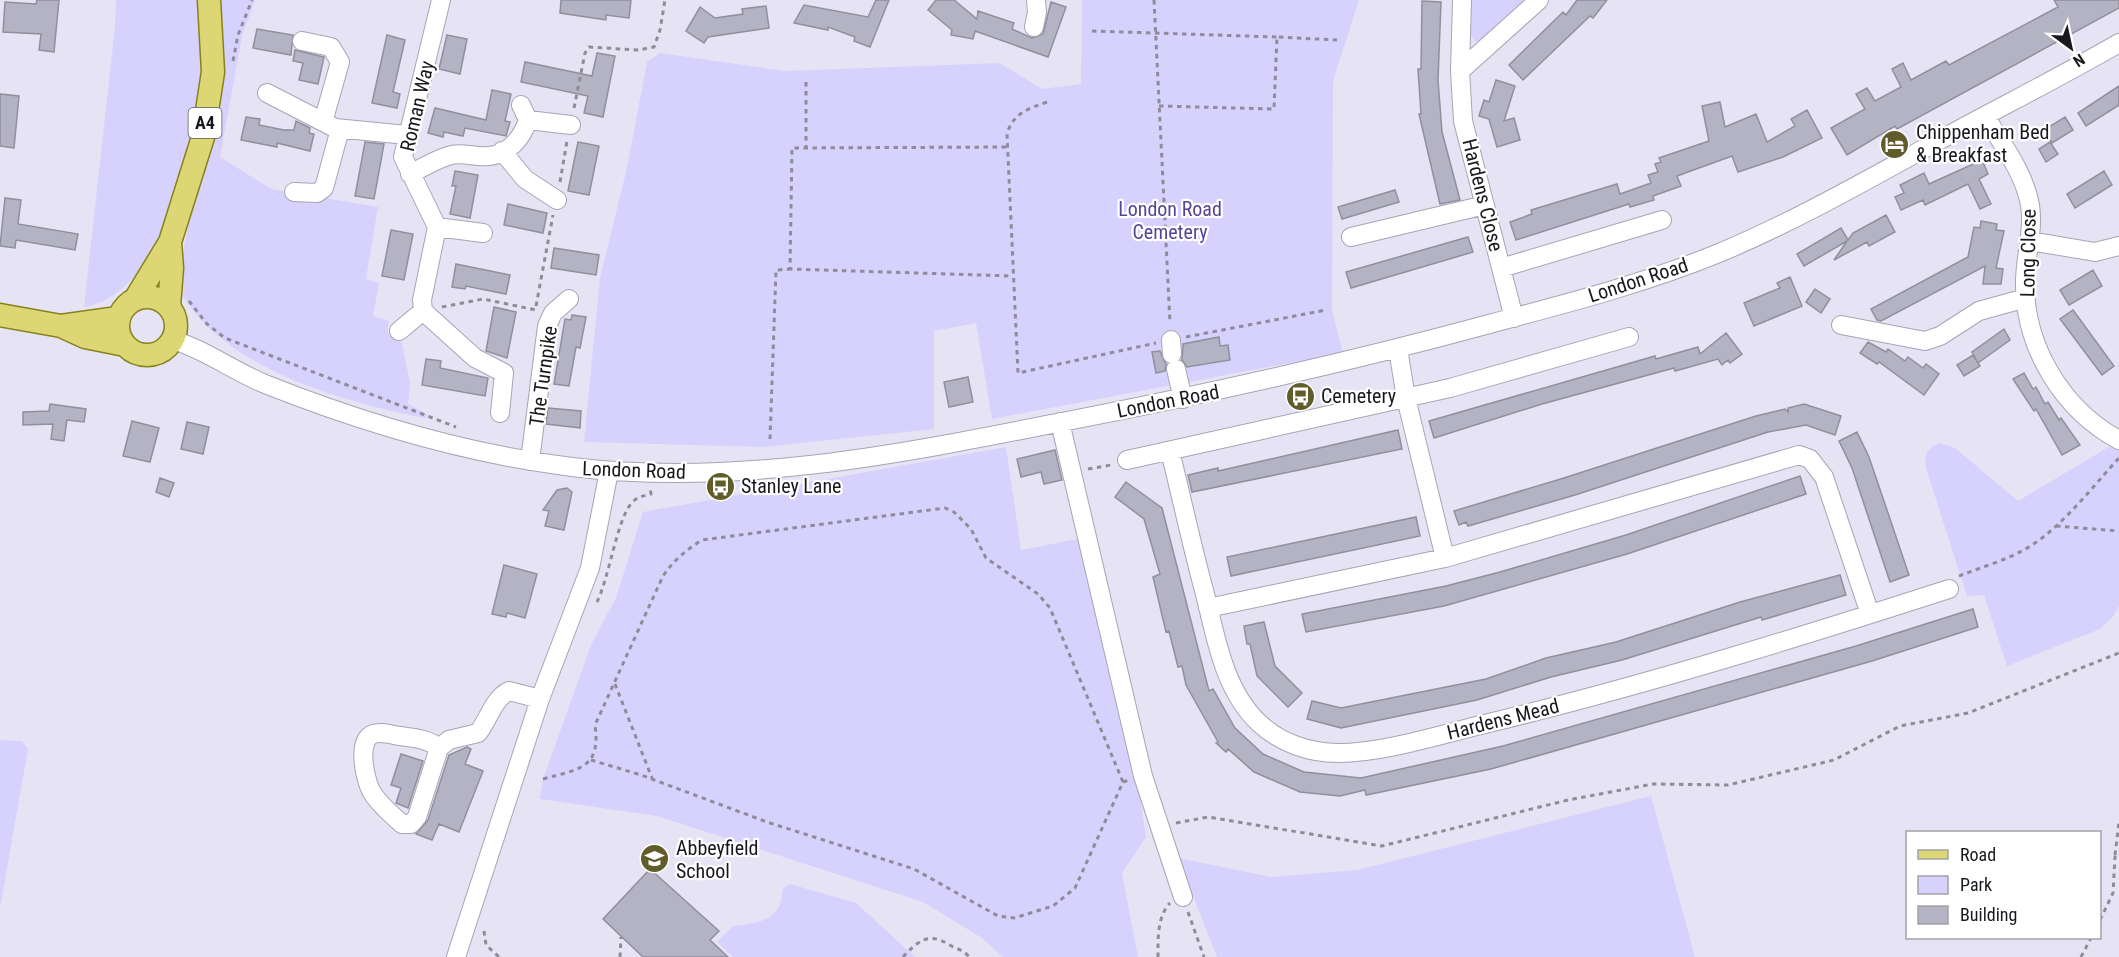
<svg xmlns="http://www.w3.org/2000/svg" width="2119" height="957" viewBox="0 0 2119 957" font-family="'Roboto Condensed',sans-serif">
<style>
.green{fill:#d6d1fd}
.building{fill:#b4b3c3;stroke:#908f9e;stroke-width:1.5}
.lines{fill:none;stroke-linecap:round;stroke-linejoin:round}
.minor-casing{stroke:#a6a5b4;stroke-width:20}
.major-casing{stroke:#88821a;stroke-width:25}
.path{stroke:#8e8c98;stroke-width:3;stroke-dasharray:4.5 4.5;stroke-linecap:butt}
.minor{stroke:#fff;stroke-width:18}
.major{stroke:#dcd675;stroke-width:22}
.labels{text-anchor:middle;stroke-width:4.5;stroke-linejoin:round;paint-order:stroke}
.shield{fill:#fff;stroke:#5d5d61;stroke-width:1.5}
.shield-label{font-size:18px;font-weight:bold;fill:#18171d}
.street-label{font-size:20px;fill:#18171d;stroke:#fff}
.poi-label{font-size:20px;fill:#18171d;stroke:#fff;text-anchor:start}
.park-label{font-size:20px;fill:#564595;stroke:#fff}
</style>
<rect width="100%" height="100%" fill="#e6e4f4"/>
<path class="green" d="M116,0H255L242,36L220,157L271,189L378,207L366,279L379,283L373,316L389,321L387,332L402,343L410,383L408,404L428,415L425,418C340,401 220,368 177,286L188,226L169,223C152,258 125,300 84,307L115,27Z
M1082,0H1359L1333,81L1332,310L1343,353L992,419L976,323L934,331V429L763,447L584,442L600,278L627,168L647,62L660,53L785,71L1000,63L1042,89L1081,84Z
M1470,0H1530L1483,42L1475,41L1469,33Z
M1940,443L1955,448L2018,501L2112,445L2119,449V606L2112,618L2100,629L2007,666L1984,595L1967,596L1926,468C1924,454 1927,448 1940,443Z
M1006,447L1021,550L1078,539L1137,778L1146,837L1122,873L1138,957H1003L982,938L923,902L657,816L540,799L543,779L591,645L616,598L643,512Z
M0,740L22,741L28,749L0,908Z
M1651,796L1695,957H1217L1178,858L1271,877L1357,870Z
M790,884L856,903L915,957H733L717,942L733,926C750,924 776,922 781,901C782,896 781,893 784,888Z"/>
<path class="building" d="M37,0H59L54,52L39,50L41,34L3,32L5,2L36,4Z
M561,0H631L629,18L606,15V20L560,13Z
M876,0H889L870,47L854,41L855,37L828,27V30L794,23L804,5L868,17Z
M936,0H954L977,19L978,11L1014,23L1012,29L1032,38L1043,34L1051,2L1066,7L1048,57L975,31L973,39L951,35L952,30L928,10Z
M1577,0H1607L1593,18L1590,16L1523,80L1509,65L1563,12L1566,15Z
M2054,0H2119V8L1897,129L1895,126L1847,155L1831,128L1865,109L1856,94L1867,88L1875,101L1901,87L1892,69L1903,63L1911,80L1946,61L1949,65L2058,7Z
M1422,1L1441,2L1438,80L1442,132L1460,200L1440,204L1419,114H1421L1418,69H1421Z
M766,6L769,28L708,37L704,43L686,31L700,7L715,18L743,14L742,9Z
M257,29L293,35L291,55L253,48Z
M387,35L405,40L393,92L400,94L397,108L372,103Z
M447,35L467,39L460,74L439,69Z
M295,50L324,57L318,84L299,80L303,63L293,61Z
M597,53L615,56L603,117L584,113L588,96L521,82L525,62L592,76Z
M1496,80L1515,86L1504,121L1514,118L1520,140L1497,147L1489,119L1479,116L1484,100L1489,102Z
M2119,86V105L2086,126L2078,113Z
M492,90L511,94L505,121L510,122L506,136L465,128L463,136L444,132L443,137L428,133L435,108L486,120Z
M0,94L19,96L14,148L0,146Z
M1720,102L1725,127L1756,114L1767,142L1795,126L1791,119L1807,110L1822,138L1783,157L1738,172L1732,156L1677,176L1681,186L1653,196L1654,200L1630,207L1629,204L1516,240L1510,222L1532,214L1531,210L1617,184L1620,194L1651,183L1648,175L1658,172L1655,164L1661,162L1659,158L1709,141L1702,106Z
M246,117L260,119L259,125L284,130H294L296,121L310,128L309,133L314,134L310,151L277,143V147L241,140Z
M2065,117L2073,130L2052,143L2044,130Z
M365,142L384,144L374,199L355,196Z
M578,142L599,146L589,195L568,191Z
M2050,142L2058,154L2046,162L2039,149Z
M1982,160L1988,174L1979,179L1991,204L1980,209L1968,184L1925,205L1923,200L1901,210L1895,197L1904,193L1900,185L1924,173L1929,184Z
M455,171L478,175L470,218L450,214L456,186H452Z
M2104,171L2112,185L2075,208L2067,194Z
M1395,190L1399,202L1342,219L1338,207Z
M5,198L21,200L18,224L78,234L75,250L16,240L15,248L0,246Z
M508,204L547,213L543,233L504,225Z
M1886,215L1895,232L1869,246L1867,242L1834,260L1847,241L1804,266L1797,254L1841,228L1848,240L1853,233Z
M1981,221L1997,224L1996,230L2004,231L1996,268L2003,269L2001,284H1983L1985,266L1881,321L1877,320L1871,309L1968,257L1974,227L1980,228Z
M391,230L413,234L404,280L382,276Z
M1468,237L1473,252L1351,288L1346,272Z
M554,248L599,255L596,275L551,268Z
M456,264L510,275L506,294L466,286L465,289L452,287Z
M2093,270L2102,286L2069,305L2060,290Z
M1790,277L1802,306L1754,326L1744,303L1780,288L1777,283Z
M1815,289L1830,299L1821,313L1806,302Z
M494,307L516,312L507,358L486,351Z
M2073,310L2114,366L2102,375L2060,319Z
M572,315L586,317L580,348L576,347L569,386L554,384L565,319L571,320Z
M2004,329L2010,340L1978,363L1972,352Z
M1726,333L1742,354L1730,363L1728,360L1722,365L1718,359L1675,371L1674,368L1542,404L1434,438L1429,421L1655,356L1656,359L1698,347L1700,354Z
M1219,337L1220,346L1228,345L1230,360L1187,367L1182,360L1183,344Z
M1868,342L1886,352L1888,349L1905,361L1908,357L1923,368L1926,364L1939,374L1924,395L1879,362L1877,364L1860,353Z
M1160,351L1166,364L1165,371L1156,373L1152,352Z
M1973,355L1980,366L1964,376L1957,365Z
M426,359L441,361L440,368L488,378L485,396L422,385Z
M2024,373L2033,389L2036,387L2045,404L2048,402L2059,420L2061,418L2080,445L2062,455L2036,409L2034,411L2013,379Z
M968,377L973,402L949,407L944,382Z
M50,404L86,409L84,422L67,420L64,441L51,439L53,424L23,425V412L49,411Z
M1804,404L1841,416L1835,435L1806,425L1768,432L1575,495L1468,526L1466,522L1459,525L1454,511L1564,478L1756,416L1785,409L1788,412V408Z
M548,408L581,411L580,428L546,424Z
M132,421L159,428L150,462L123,456Z
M187,422L209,427L203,454L181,449Z
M1398,430L1402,449L1192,492L1188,475L1218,468V471Z
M1857,432L1869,457L1909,575L1890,582L1852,468L1839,441Z
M1055,450L1062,480L1044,484L1041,472L1021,477L1017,459Z
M1800,476L1806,494L1627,554L1444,606L1306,632L1302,614L1446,586L1500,572L1626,535Z
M160,478L174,483L169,497L156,492Z
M1126,482L1162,508L1209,691L1213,689L1235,728L1263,754L1304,772L1361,778L1503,746L1856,646L1973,609L1978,627L1872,661L1491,769L1366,795L1365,790L1340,796L1300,792L1254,772L1228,749L1226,752L1216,743L1218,742L1186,685L1182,666L1178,667L1169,631L1166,632L1153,577L1160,574L1144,519L1115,497Z
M567,488L572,492L564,530L545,526L549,511L543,510L557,490Z
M1416,517L1420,536L1231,576L1227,557Z
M504,565L537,574L525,618L507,613L506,617L492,614Z
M1840,575L1846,595L1762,620L1761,617L1622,660L1551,677L1477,700L1341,728L1307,719L1312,701L1341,708L1486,679L1546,658L1616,642L1740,602Z
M1264,622L1275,666L1302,693L1288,707L1257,676L1250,644H1247L1244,626Z
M467,747L471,749L465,764L483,771L459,832L439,824L432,840L416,834L428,820L449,755Z
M401,754L423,761L408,808L396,803L401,788L391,785Z
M650,869L719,931L710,940L728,957H643L603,919Z"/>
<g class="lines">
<defs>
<path id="minor" d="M1462,0L1460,71L1463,121L1514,318
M1034,27L1037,12L1036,0
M302,41L331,47L340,62L323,122
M1460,71L1539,0
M267,93L335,128L407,135
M521,105L528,120L571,125
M1985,116C2002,144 2024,172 2030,205C2034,231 2025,256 2025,282C2024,347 2063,410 2119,440
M502,151L525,179L557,200
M410,174C422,168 435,160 448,156C462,151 475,158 489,156C509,154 522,138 528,120
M294,192L317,193L324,188L340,129
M437,227L483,233
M1351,237L1485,205
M2030,241L2095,252L2119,246
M1501,268L1662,220
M423,311L475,358L504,373L500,413
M1841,325L1925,341L1940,336L1979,311L2026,298
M399,331L423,311L422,300L437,227L403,157L441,0
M173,340C206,350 233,371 265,384C363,423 467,454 572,467C737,487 900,454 1062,422C1207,394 1350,362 1493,323C1568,303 1646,283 1719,253C1791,223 1860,184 1929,146C1992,111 2057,79 2119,43
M1171,340L1172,354
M1398,349L1406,398L1445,558
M1176,369L1183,399
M1060,422L1143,776L1183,897
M1170,451C1182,499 1192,547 1205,594C1216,638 1224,690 1259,723C1280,743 1310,753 1338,753C1386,753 1449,732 1497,721C1649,684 1800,637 1949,589
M1127,460L1450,388L1629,337
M530,461L547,326L553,313L569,299
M1208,608L1445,558L1799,455L1810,459L1824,477L1870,614
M439,748C428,739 415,738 400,736C392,735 381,731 373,734C356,741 365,782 373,794C380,805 392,815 402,824H411L417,817L439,748L449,740L478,733C489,719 493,699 509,691L540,699
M456,957L540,699L590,568L609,471"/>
<path id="major" d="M118 326a29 29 0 1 1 58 0a29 29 0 1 1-58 0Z
M136,298L170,242L203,137L213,72L209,0
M169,306L172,268L170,242
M0,315L61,326L85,337L125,345
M61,326L118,318"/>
</defs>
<use href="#minor" class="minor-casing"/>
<use href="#major" class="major-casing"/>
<path class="path" d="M1154,0L1170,323
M1092,31L1277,37
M233,61L238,35L252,0
M806,82V148
M1047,102C1028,109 1013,113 1007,134L1018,373L1156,343
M1159,106L1274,109L1277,37L1337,40
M574,108L585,53L589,47L638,50L654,47L660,30L665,0
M1006,147L792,148L790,269L1012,276
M560,182L567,141
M189,301L207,324L225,338L456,427
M536,306L553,215
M442,307L483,299L536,310L535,313
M1186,337L1326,310
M770,439L776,270L792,269
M1088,469L1111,465
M2056,526L2119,531
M1959,576C1984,566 2012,559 2035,543C2067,521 2093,486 2119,458
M597,602C609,578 617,520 631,504C636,497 643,496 651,494L650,488
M615,684L652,778
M591,760L641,775L767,822L914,869L998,916L1014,918L1053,906L1075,888L1123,782L1129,780
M543,779C579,769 601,769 595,725L663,576C674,560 685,551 702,540L945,508L954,512L971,529L986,558L1038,594L1050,608L1123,782
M1176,823L1208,817L1382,846L1568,800L1653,784L1728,785L1834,760L1900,726L1968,713L2119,653
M2115,855L2119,822
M1188,912L1204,957
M2100,920L2113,893L2115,857L2119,853
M484,931L486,945L499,957
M620,957L621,937
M903,957C918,941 928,932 948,944C956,949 964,950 969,957
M1158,957C1158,939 1157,917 1170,903
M2081,957L2091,938"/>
<use href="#minor" class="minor"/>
<use href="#major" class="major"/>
</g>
<defs>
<symbol id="hotel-disc" viewBox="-11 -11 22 22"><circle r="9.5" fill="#605d2a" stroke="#fff"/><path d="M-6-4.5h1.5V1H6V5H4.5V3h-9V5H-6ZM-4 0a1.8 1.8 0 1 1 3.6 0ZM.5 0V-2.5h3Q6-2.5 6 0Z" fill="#fff"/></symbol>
<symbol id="bus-disc" viewBox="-11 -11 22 22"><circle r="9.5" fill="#605d2a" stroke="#fff"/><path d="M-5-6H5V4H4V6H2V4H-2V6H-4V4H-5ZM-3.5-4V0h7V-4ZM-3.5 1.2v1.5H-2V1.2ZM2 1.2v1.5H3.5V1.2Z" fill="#fff"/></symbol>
<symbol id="school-disc" viewBox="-11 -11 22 22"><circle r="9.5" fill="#605d2a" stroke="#fff"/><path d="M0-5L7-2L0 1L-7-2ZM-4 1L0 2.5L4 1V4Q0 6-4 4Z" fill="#fff"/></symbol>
</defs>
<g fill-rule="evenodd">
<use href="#hotel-disc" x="1878" y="128" width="33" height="33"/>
<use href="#bus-disc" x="1284" y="380" width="33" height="33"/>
<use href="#bus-disc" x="704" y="470" width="33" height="33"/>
<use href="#school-disc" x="638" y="842" width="33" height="33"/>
</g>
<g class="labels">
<rect class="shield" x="188.5" y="108" width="33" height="30" rx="4.5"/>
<g class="shield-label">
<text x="205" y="129">A4</text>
</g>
<g class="street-label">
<text transform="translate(417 106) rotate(-77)" y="7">Roman Way</text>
<text transform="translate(1483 195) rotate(76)" y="7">Hardens Close</text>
<text transform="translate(2028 253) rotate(-89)" y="7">Long Close</text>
<text transform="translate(1638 280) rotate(-18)" y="7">London Road</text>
<text transform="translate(543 376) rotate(-82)" y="7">The Turnpike</text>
<text transform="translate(1168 401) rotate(-11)" y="7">London Road</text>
<text transform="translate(634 470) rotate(2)" y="7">London Road</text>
<text transform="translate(1503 719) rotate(-14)" y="7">Hardens Mead</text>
</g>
<g class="poi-label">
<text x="1916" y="139">Chippenham Bed<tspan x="1916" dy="23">&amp; Breakfast</tspan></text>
<text x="1321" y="403">Cemetery</text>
<text x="741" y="493">Stanley Lane</text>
<text x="676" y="855">Abbeyfield<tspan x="676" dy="23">School</tspan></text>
</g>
<g class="park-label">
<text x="1170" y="216">London Road<tspan x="1170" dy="23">Cemetery</tspan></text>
</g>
</g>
<rect x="1906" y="831" width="195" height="108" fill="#ffffff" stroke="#a3a2a5" stroke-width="1.5"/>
<rect x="1918" y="850" width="30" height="9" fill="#dcd675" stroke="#a3a2a5" stroke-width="1.5"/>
<text x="1960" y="861" font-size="18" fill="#18171d">Road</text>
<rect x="1918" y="876" width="30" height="18" fill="#d6d1fd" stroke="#a3a2a5" stroke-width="1.5"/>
<text x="1960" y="891" font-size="18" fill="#18171d">Park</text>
<rect x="1918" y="906" width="30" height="18" fill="#b4b3c3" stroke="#a3a2a5" stroke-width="1.5"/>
<text x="1960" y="921" font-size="18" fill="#18171d">Building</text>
<g transform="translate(2071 48) rotate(147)" stroke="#ffffff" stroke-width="4.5" paint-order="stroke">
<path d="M0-4.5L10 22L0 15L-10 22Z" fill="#18171d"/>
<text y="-9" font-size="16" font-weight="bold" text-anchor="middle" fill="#18171d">N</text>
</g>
</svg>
